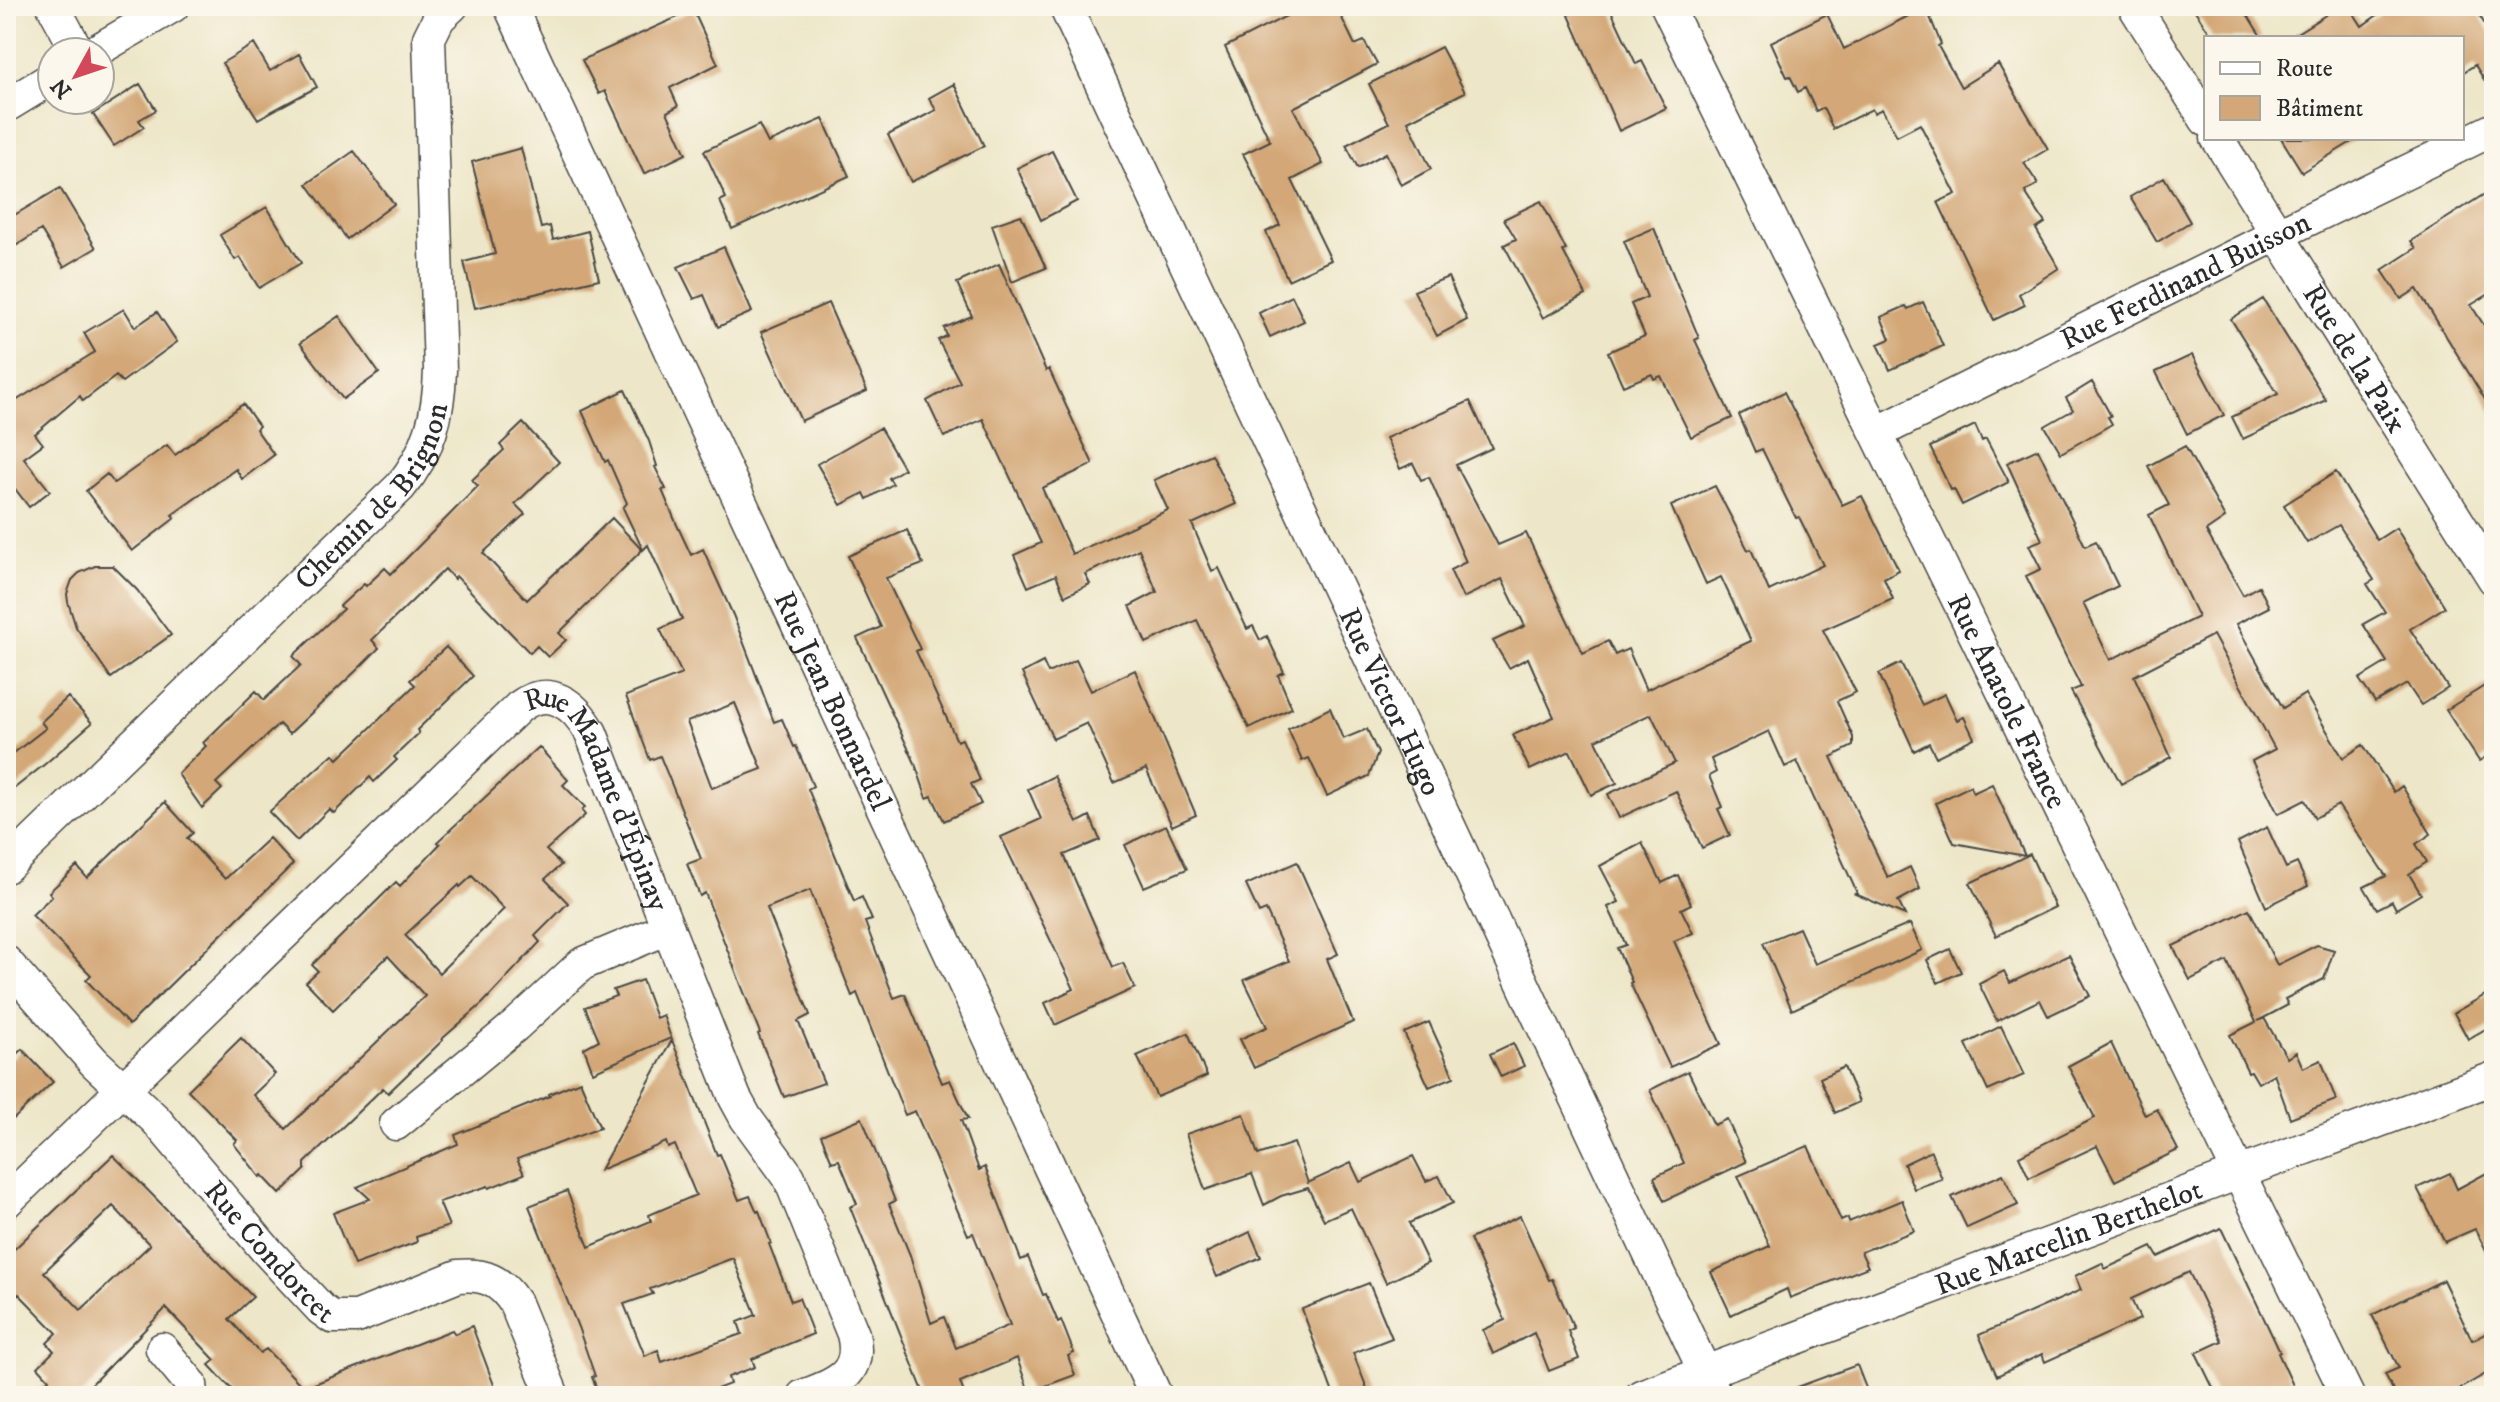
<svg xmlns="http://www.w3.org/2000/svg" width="2500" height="1402" viewBox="0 0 2500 1402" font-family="'IM FELL DW Pica',serif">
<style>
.building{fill:#d3a777;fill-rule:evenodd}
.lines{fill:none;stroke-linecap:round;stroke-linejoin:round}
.minor-casing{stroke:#484743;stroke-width:35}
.minor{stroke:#fff;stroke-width:32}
.labels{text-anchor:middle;stroke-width:6;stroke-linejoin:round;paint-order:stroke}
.street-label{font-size:30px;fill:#2b2b2b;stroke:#fbf7ec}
</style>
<rect width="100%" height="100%" fill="#fbf7ec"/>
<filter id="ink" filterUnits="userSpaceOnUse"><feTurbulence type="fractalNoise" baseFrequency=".0125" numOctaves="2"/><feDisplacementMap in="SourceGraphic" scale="16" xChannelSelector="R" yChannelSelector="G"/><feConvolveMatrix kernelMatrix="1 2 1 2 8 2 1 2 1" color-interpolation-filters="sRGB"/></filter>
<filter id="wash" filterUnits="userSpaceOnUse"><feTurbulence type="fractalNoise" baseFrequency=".006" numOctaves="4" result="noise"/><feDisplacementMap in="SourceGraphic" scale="32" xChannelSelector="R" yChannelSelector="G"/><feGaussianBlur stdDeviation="1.8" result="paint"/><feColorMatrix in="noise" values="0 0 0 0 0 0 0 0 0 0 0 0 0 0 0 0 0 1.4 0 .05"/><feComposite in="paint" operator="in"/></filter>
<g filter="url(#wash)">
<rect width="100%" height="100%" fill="#ede6c8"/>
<g id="blocks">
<path class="building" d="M1306,6H1336L1355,45L1364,41L1377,64L1293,108L1323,164L1292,180L1331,260L1288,280L1266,232L1280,225L1243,154L1270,141L1225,47Z
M1565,6H1609L1636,64L1642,61L1666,108L1619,131Z
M2192,6H2242L2262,38H2213Z
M2340,6H2349L2362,26L2390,6H2474L2494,40V96L2475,65L2462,73V38H2289Z
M1926,7L1941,44L1938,46L1961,87L1998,64L2048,149L2024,163L2038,184L2025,192L2045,223L2036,229L2059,268L2019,294L2025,305L1994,320L1938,202L1956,194L1920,124L1897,136L1882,109L1874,113L1872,109L1833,129L1823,108L1816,111L1805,88L1798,92L1790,76L1787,77L1771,42L1827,14L1844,49Z
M693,10L718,64L670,88L678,106L667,112L686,154L644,174L605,91L599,94L582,60Z
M254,44L270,71L299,54L317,87L258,119L222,63Z
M1441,47L1465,92L1408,121L1431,169L1401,185L1386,153L1358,168L1346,145L1389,123L1369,84Z
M140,84L156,110L139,120L144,127L114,146L93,114Z
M954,84L984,146L911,182L888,135L936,110L929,98Z
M823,119L849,176L732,229L720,201L726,198L704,151L759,125L768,143Z
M2281,138H2358L2302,172Z
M521,148L541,228L550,226L553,240L588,231L599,279L475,308L464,262L495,254L472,162Z
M354,151L394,204L347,239L307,184Z
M1052,151L1077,201L1041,220L1017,168Z
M2164,177L2190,222L2157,242L2130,197Z
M60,188L96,248L64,267L41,230L6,252V220Z
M2494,188V291L2471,305L2494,341V414L2417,289L2401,299L2382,270L2416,248L2411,241Z
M1541,201L1566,250L1563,251L1586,295L1543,318L1504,245L1516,239L1504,219Z
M267,207L301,263L259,288L240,257L235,260L220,235Z
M1021,215L1046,268L1012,282L992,225Z
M1654,228L1699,338L1695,340L1732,418L1691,437L1661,376L1654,379L1652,374L1623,386L1608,352L1645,336L1631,304L1647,297L1624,241Z
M724,247L752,312L718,327L704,295L694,299L678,267Z
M999,264L1046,371L1049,369L1093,464L1042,488L1072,554L1168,510L1154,480L1211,454L1236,504L1192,524L1212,571L1219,568L1247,629L1253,626L1260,640L1267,636L1284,672L1278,675L1292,708L1249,728L1197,620L1146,643L1130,606L1157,592L1139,549L1085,574L1090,584L1065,596L1056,575L1028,587L1014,555L1041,543L983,419L944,437L927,401L960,382L938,340L947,336L944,328L972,316L957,283Z
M1448,277L1467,320L1437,336L1414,291Z
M1292,296L1304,321L1270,337L1259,313Z
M2263,299L2326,400L2243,439L2232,417L2278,394L2231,319Z
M1923,302L1943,346L1890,370L1878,344L1890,339L1881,317L1906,306L1908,309Z
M828,303L867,391L801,421L761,332Z
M124,309L135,327L157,312L177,342L122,382L116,376L83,401L80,396L35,434L43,444L24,458L50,491L29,507L6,477V407L95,352L84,333Z
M339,316L379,373L343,399L300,343Z
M2192,355L2224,415L2187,434L2156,372Z
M2092,382L2111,416L2108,417L2112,424L2061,453L2045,426L2073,410L2066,398Z
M625,390L649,441L657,466L655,467L666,489L662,490L677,525L691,555L703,549L733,615L774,722L782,719L794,747L796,746L813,786L808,789L854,901L862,897L872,920L865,922L894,998L905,994L942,1083L950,1080L968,1119L961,1120L979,1170L985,1167L1021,1260L1028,1257L1043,1295L1046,1294L1058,1322L1061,1320L1074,1353L1068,1356L1075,1375L1029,1392L1017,1358L960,1382L965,1396H925L850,1207L857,1204L839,1160L832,1162L821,1135L862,1118L895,1201L889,1204L910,1255L931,1323L944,1317L956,1348L1010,1325L973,1233L968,1235L915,1111L905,1115L857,993L852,996L810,890L767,908L810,1015L798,1021L824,1083L784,1097L758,1034L760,1033L705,893L700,896L687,864L701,859L678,800L660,756L650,760L626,696L682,674L660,629L682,619L648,545L643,550L623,508L627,503L608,460L605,462L582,411ZM735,703L762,769L712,788L687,722Z
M1784,392L1842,505L1862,496L1899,570L1884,578L1893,599L1823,630L1856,692L1837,701L1853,737V746L1831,757L1888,878L1910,867L1920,889L1898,901L1905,915L1855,894L1857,893L1797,761L1785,767L1769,731L1711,759L1716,772L1709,776L1722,807L1718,809L1730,835L1702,848L1676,791L1619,818L1608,794L1675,763L1651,714L1596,740L1617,783L1591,795L1570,751L1530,770L1513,735L1554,717L1528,658L1509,668L1493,641L1525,626L1502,579L1463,598L1450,570L1466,562L1429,477L1421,480L1413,463L1400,469L1386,438L1470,401L1492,448L1456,465L1498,545L1526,533L1583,653L1608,641L1615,655L1628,649L1646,690L1751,641L1721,577L1706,584L1671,506L1715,486L1748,550L1751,549L1769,591L1823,565L1799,517L1796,518L1788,502L1762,449L1755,452L1739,415Z
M243,404L259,426L256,429L274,455L242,479L236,469L172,515L175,518L132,551L86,491L107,474L114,483L167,445L175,455Z
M523,423L559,462L515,504L525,514L483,553L527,600L612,518L642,550L559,633L566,640L548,657L537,646L530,653L456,576L454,579L445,569L372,640L379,648L358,669L289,734L279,724L216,783L222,789L202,808L178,774L206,746L203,743L256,691L264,700L301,665L293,656L343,609L340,606L364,584L366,586L385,568L391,574L478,486L472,480L504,450L500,445Z
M1975,425L1982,441L1986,439L2009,482L1962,505L1954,489L1951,490L1930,447Z
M880,428L904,469L889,478L893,484L867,499L864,493L841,505L817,464Z
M2185,446L2225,518L2206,531L2243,595L2259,586L2269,607L2236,624L2283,708L2305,694L2343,758L2363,745L2394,792L2402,786L2431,834L2416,844L2427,862L2409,874L2421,894L2396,909L2392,901L2377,909L2364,887L2386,876L2338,805L2315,818L2305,800L2278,814L2252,761L2275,749L2213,635L2134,676L2171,757L2121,784L2071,691L2081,687L2026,576L2041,569L2029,545L2042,540L2007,463L2038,449L2085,546L2096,541L2118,586L2083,603L2110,660L2198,617L2149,515L2169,505L2148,466Z
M2336,472L2377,540L2396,528L2445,607L2410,629L2448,688L2421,705L2407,684L2375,702L2359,679L2387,662L2363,624L2385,612L2367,584L2374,580L2339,525L2307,543L2284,505Z
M907,530L923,564L886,578L920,649L916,651L957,741L962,739L980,780L971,784L981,804L944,821L932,796L927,798L914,761L857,638L881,627L848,556Z
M95,566H113L137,590L171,635L111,678L76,627L68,602L67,594L72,580L79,573Z
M446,647L473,676L417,730L419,733L394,757L397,760L374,782L370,777L334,813L329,809L297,841L269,812L333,754L338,759L415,685L410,680Z
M1076,660L1091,691L1135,670L1196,815L1172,826L1146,769L1114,783L1087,723L1053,739L1022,673L1043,662L1048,673Z
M1901,663L1922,705L1945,694L1957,720L1964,717L1974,738L1936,757L1929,743L1914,751L1879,674Z
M2494,680V752L2479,761L2446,710Z
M68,697L92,723L45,764L6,795V759L46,728L41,722Z
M1330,708L1343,739L1367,729L1378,753L1369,776L1327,796L1309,758L1302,761L1288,729Z
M539,747L568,780L563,785L585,807L582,811L585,815L546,850L561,865L545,879L568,903L535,936L540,942L483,1003L442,1039L443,1040L388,1093L383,1088L305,1163V1170L280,1194L262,1175L260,1177L234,1144L237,1140L188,1090L241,1038L275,1074L253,1095L286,1129L425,996L388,956L333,1010L306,982L318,971L312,965L396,882L400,886L440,844L437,842ZM472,876L504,909L439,973L405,935L459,885L460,887Z
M1054,776L1077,823L1090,816L1100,840L1064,855L1113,967L1123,963L1135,988L1055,1025L1045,1003L1074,989L1001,837L1041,819L1028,789Z
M1992,784L2025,856L1954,843L1936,803L1970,786L1973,793Z
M165,802L193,833L187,838L225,879L269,838L293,864L129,1025L86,980L91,975L32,915L52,896L49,892L77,866L87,878Z
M1166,825L1187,869L1144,887L1125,845Z
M2267,827L2286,868L2297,863L2308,886L2266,907L2238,842Z
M1642,843L1662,883L1678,875L1691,904L1681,909L1693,933L1674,941L1721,1044L1670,1067L1630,983L1632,982L1617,948L1626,945L1608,907L1619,902L1600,866Z
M2030,854L2055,907L1996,936L1970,883Z
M1297,862L1338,954L1327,959L1353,1022L1254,1068L1240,1039L1267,1027L1244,980L1289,961L1266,910L1259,913L1246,885Z
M2249,909L2277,965L2317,945L2334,950L2324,979L2285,999L2288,1005L2258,1021L2264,1018L2287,1058L2296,1052L2303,1068L2321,1060L2336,1100L2290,1118L2274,1074L2258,1083L2251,1071L2248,1072L2230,1035L2256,1022L2227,961L2190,980L2173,946Z
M1910,924L1922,950L1792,1010L1763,943L1799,928L1815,964Z
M1950,949L1961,972L1938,983L1927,960Z
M2069,955L2090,996L2048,1016L2040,1000L1997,1021L1979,984L2004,971L2010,983Z
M642,980L656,1018L663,1015L671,1038L593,1072L584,1048L599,1040L585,1007L616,996L613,990Z
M2494,990V1024L2468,1039L2454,1013Z
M1429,1022L1454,1077L1429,1087L1404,1033Z
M2001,1026L2024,1075L1988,1091L1966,1044Z
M1188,1033L1207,1076L1157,1097L1137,1056Z
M672,1040L717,1155L720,1154L739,1200L750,1196L757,1212L759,1211L771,1243L769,1244L791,1301L799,1298L813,1334L752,1359L755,1367L728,1377L730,1384L699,1396H600L592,1377L595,1376L578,1327L529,1206L567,1191L589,1247L651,1221L649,1215L696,1195L675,1145L668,1148L666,1142L600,1170ZM733,1258L756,1315L738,1322L742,1334L662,1362L658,1350L645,1356L624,1304L653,1294L650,1289Z
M1513,1043L1524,1066L1501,1077L1490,1054Z
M2111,1043L2145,1115L2157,1109L2178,1150L2115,1181L2097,1146L2029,1178L2019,1156L2095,1118L2068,1066Z
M22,1049L53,1082L6,1126V1064Z
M1844,1067L1859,1102L1835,1113L1820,1078Z
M1688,1071L1714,1125L1727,1119L1746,1162L1664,1201L1654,1177L1684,1163L1650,1090Z
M580,1081L600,1128L517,1159L524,1174L489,1188L488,1186L439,1202L449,1226L416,1237L417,1242L354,1265L333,1213L370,1199L357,1187L458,1144L455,1135L550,1096L549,1094Z
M1244,1114L1258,1155L1294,1143L1308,1183L1351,1163L1360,1182L1413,1156L1426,1181L1439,1176L1453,1203L1409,1223L1428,1263L1386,1283L1351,1208L1324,1220L1308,1188L1281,1196L1264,1205L1252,1174L1205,1190L1186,1134Z
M1808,1146L1841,1221L1848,1218L1849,1222L1902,1200L1914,1231L1861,1252L1868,1267L1790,1298L1787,1289L1731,1315L1711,1272L1770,1246L1738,1176Z
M1931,1151L1942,1179L1914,1189L1904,1164Z
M113,1155L253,1297L229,1319L260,1353L266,1349L304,1388L452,1330L455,1334L472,1326L498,1396H238L209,1365L215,1360L166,1308L80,1396H32L49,1379L38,1367L54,1351L47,1343L57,1333L19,1294L6,1306V1257ZM113,1206L150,1245L81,1310L44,1272Z
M2494,1169V1267L2475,1229L2445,1242L2417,1188L2450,1173L2457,1189Z
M2003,1174L2018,1205L1967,1228L1952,1197Z
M1520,1216L1549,1280L1552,1279L1574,1328L1568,1331L1579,1359L1549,1371L1534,1333L1493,1354L1483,1330L1505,1320L1470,1239Z
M2221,1228L2280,1352L2278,1353L2298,1396H2217L2196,1353L2222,1341L2189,1272L2131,1299L2140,1319L2045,1362L2042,1354L1997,1376L1979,1335L2081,1290L2075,1276L2102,1263L2105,1269L2152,1247L2158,1257Z
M1250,1232L1261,1257L1217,1277L1206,1253Z
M2443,1280L2472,1340L2494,1330V1369L2447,1396H2396L2385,1374L2399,1368L2372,1315Z
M1369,1283L1392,1338L1353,1353L1370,1396H1334L1302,1309Z
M1857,1365L1869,1396H1782L1781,1393Z"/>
</g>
</g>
<g filter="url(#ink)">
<use href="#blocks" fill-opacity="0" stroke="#484743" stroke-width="2"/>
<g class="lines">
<defs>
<g id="minor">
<path d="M53,6L78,52"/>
<path id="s1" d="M510,6L1156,1396"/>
<path id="s2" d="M1065,6L1716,1396"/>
<path id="s3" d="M1667,6L2348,1396"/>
<path d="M2134,6L2206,120"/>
<path d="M94,52L173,6"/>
<path d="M6,106L52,78"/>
<path id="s4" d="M2217,138L2494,579"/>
<path id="s5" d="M1877,433L2262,242L2494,129"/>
<path id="s6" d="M6,867L400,487C429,452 439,415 440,370L429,38L439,18L452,6"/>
<path id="s7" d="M6,962L94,1062L156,1120L266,1250L321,1309L332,1317H357L458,1276C484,1273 501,1281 515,1303L553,1396"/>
<path d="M396,1124L515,1026L582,964L668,928"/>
<path id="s8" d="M6,1202L519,707C549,684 575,704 591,733L735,1098L746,1118L789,1177L853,1334C863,1375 835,1384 803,1396"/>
<path d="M162,1349L191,1384L192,1396"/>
<path id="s9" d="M1641,1396L2494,1078"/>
</g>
</defs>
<use href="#minor" class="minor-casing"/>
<use href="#minor" class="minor"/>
</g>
</g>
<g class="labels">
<g class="street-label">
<text dy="10" stroke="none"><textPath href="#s5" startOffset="344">Rue Ferdinand Buisson</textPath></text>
<text dy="10" stroke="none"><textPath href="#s4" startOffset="260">Rue de la Paix</textPath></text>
<text dy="10" stroke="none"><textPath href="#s6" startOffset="524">Chemin de Brignon</textPath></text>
<text dy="10" stroke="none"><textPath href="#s1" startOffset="766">Rue Jean Bonnardel</textPath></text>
<text dy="10" stroke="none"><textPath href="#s2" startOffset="768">Rue Victor Hugo</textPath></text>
<text dy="10" stroke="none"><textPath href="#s3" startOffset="774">Rue Anatole France</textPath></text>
<text dy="10" stroke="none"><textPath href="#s8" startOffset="856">Rue Madame d'Épinay</textPath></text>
<text dy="10" stroke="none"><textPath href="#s9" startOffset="456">Rue Marcelin Berthelot</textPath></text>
<text dy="10" stroke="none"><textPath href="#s7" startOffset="392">Rue Condorcet</textPath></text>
</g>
</g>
<rect width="2500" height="1402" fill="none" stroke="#fbf7ec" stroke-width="32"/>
<rect x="2204" y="36" width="260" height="104" fill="#fbf7ec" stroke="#a8a59f" stroke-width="2"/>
<rect x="2220" y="62" width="40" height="12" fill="#ffffff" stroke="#a8a59f" stroke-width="2"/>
<text x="2276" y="76" font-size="24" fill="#2b2b2b">Route</text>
<rect x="2220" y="96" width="40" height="24" fill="#d3a777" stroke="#a8a59f" stroke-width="2"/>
<text x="2276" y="116" font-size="24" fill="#2b2b2b">Bâtiment</text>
<g transform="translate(76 76) rotate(230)"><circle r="38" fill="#fbf7ec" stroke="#a8a59f" stroke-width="2"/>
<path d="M0-6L14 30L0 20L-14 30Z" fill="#d1495b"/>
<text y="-12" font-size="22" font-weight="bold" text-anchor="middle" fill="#2b2b2b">N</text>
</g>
</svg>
